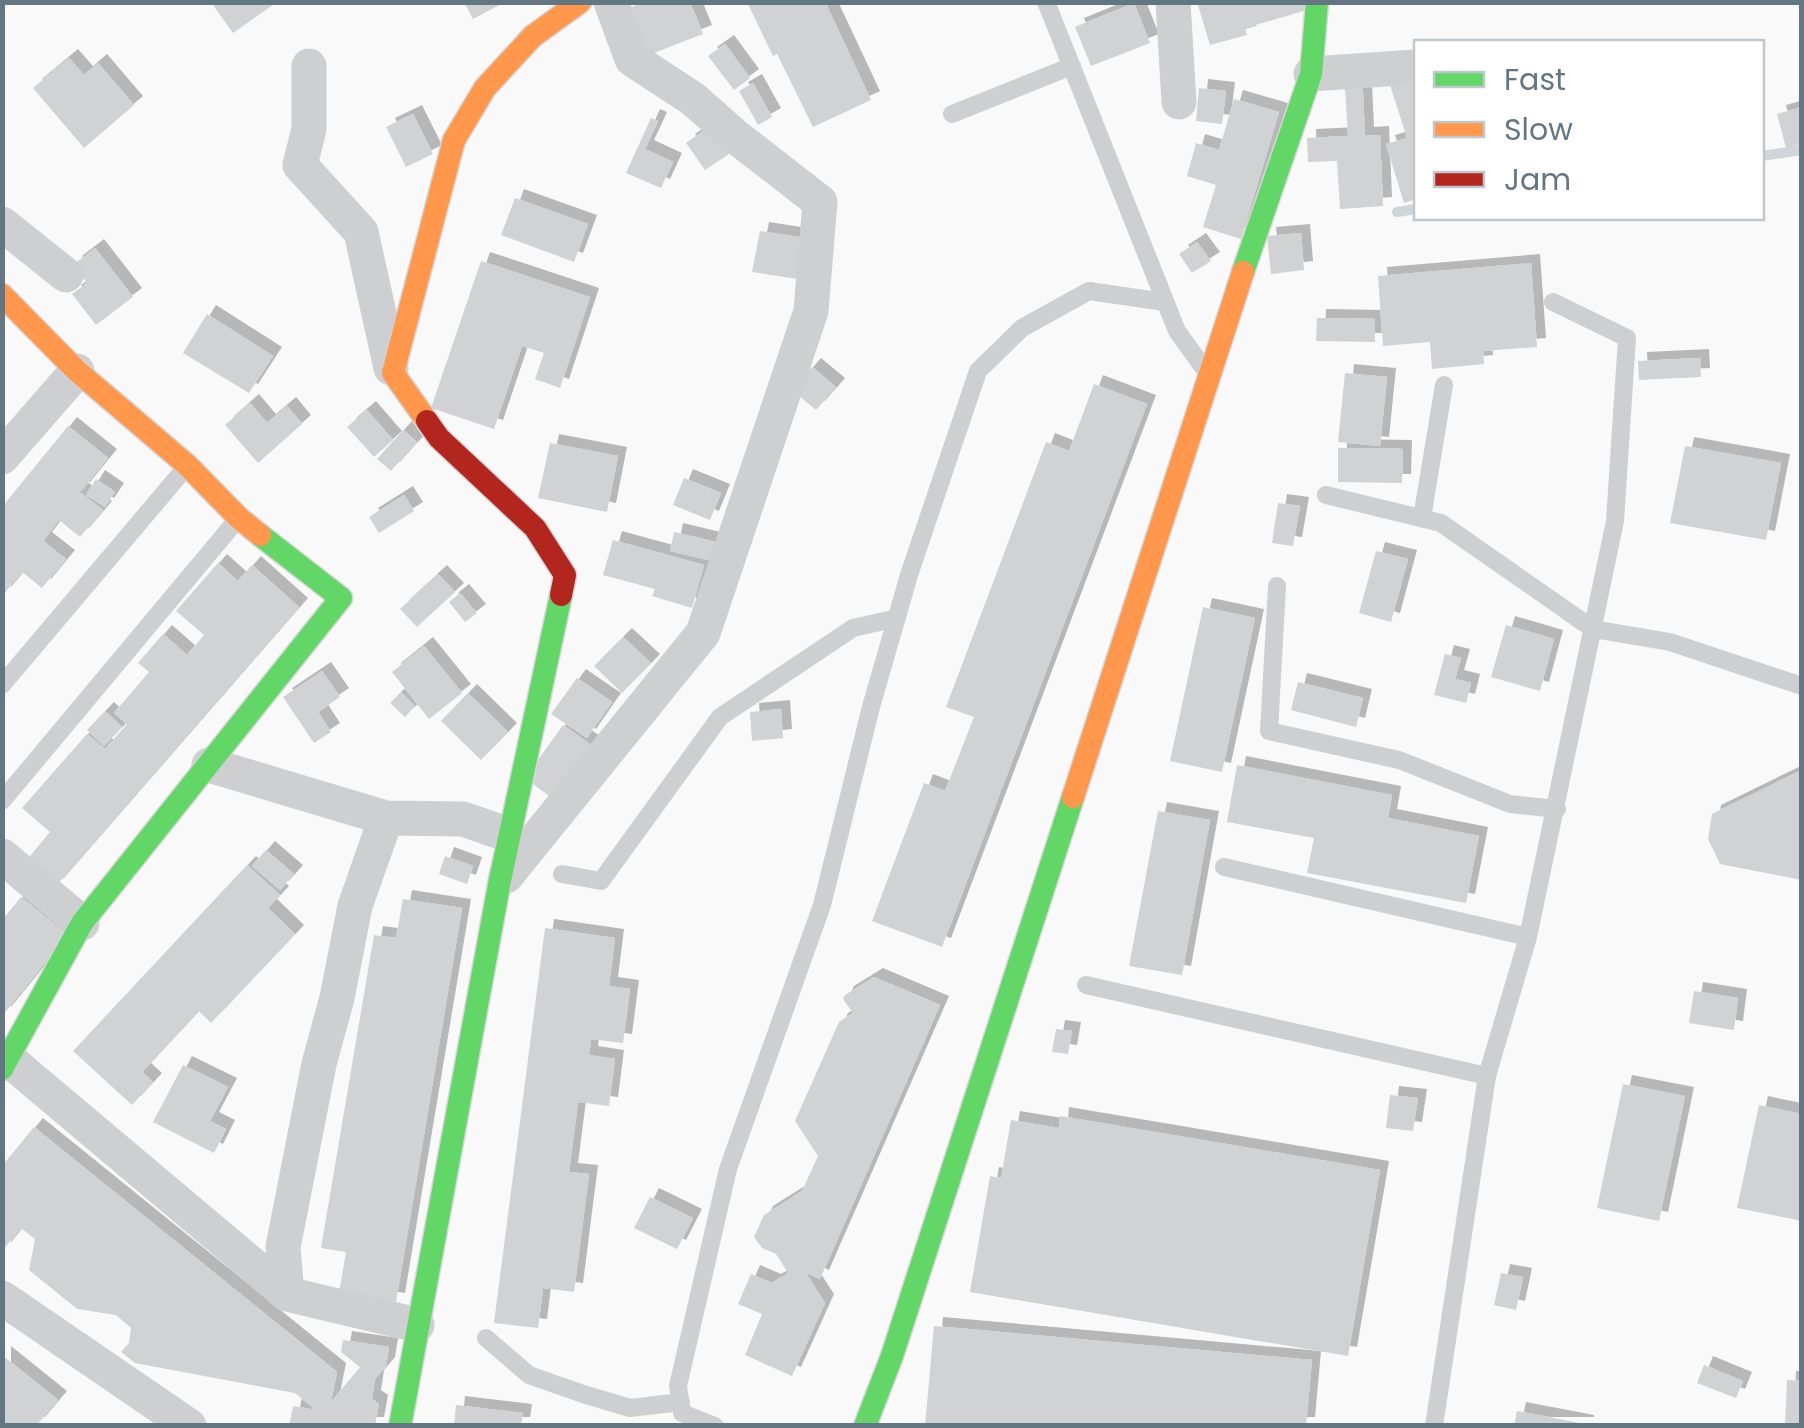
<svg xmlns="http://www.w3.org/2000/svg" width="1804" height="1428" viewBox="0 0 1804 1428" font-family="Poppins,sans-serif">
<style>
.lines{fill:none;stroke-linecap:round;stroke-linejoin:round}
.stream{stroke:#ced6d9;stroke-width:10}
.building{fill:#d0d2d3;filter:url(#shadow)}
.fast-casing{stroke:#d5d6d7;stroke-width:25}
.slow-casing{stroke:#d5d6d7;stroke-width:25}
.jam-casing{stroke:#d5d6d7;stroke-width:25}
.lane{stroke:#cecfd0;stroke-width:18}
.street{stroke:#cecfd0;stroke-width:35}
.fast{stroke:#63d668;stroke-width:22}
.slow{stroke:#ff974d;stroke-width:22}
.jam{stroke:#b3261e;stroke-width:22}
</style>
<defs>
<filter id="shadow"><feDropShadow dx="9" dy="-9" stdDeviation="0" flood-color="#0004"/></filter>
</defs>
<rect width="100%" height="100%" fill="#f9f9f9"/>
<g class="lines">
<path class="stream" d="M1762,156L1802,150
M1397,212L1416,209"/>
</g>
<path class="building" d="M211,2H277L233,33Z
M464,2H505L473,19Z
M643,2H690L703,34L646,56L627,9Z
M747,2H825L871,100L813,127L777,54L773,56Z
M1197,2H1305L1307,10L1245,28L1247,35L1210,45Z
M1134,3L1150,43L1091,66L1075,27Z
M725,44L750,78L734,90L708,56Z
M69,58L84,75L98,63L134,105L84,148L33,88Z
M1362,72L1365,136L1380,135L1383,206L1340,209L1337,161L1308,162L1307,138L1348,136L1344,73Z
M1416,77V199L1404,203L1386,144L1407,138L1390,85Z
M753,83L772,117L758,125L739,91Z
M1199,88L1226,91L1222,124L1196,121Z
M1234,99L1279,112L1241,239L1203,227L1216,185L1187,176L1196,143L1219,150Z
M1802,107V144L1786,148L1777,114Z
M413,114L433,154L406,167L386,127Z
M651,118L658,121L645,149L673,162L661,188L626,173Z
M716,122L735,150L705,170L686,143Z
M515,198L588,224L574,262L501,235Z
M760,231L811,239L804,280L752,272Z
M1301,233L1304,270L1271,274L1267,236Z
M1197,242L1211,261L1192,273L1179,254Z
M95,248L133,297L96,325L72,294L87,283L73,265Z
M481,261L590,297L560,388L535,379L544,353L522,346L494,429L431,408Z
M1531,263L1537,347L1483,351L1484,364L1432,369L1430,342L1383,346L1378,276Z
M207,314L273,356L249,393L183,353Z
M1317,318L1375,319V342L1316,341Z
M1700,358L1701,377L1639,380L1638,361Z
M812,367L836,387L816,410L792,390Z
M1345,373L1387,377L1380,446L1338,442Z
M1094,384L1147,404L942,947L872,921L924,783L945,791L974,717L946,707L1046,442L1069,451Z
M250,403L267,423L287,406L302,424L258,463L225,425Z
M367,410L393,440L374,457L347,427Z
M68,426L108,458L81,491L76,489L103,510L80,537L59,520L43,541L66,559L42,588L22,572L2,596V507Z
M403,430L417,442L391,471L377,459Z
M550,443L618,456L607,512L538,498Z
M1685,446L1781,463L1766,540L1670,523Z
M1338,448L1403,449L1402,483L1338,482Z
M684,478L721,493L710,520L673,505Z
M96,479L115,492L105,507L86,495Z
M404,495L414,511L379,533L369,517Z
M1278,503L1300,506L1293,546L1272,543Z
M674,532L716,542L712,561L670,551Z
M613,540L704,565L692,608L652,596L655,589L603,575Z
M1376,551L1408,559L1391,622L1359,613Z
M218,563L238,581L252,565L299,607L54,888L25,862L50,832L22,808L87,734L105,749L127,724L114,713L149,672L138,663L163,634L187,655L204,635L176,611Z
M438,574L455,592L417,627L400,609Z
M460,593L477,613L465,622L449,602Z
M1203,607L1255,618L1222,772L1170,761Z
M1506,625L1554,639L1540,691L1491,677Z
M623,637L651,663L622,693L594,666Z
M424,646L462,693L429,719L392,672Z
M1445,654L1461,658L1455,679L1471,683L1466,703L1434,695Z
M322,671L340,697L318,712L331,732L314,743L283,697Z
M577,678L612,702L587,738L551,714Z
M1298,682L1363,698L1356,727L1291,710Z
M401,692L415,706L405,717L390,703Z
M468,693L508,732L481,760L441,721Z
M781,709L783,738L752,741L750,712Z
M105,711L122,727L104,746L87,730Z
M563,725L591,745L553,799L525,778Z
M1237,765L1392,795L1388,818L1479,836L1466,903L1307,873L1314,838L1227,822Z
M1802,770V880L1720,864L1708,839L1712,814Z
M1158,811L1210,820L1182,975L1129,966Z
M266,850L294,874L280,890L252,866Z
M445,856L473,866L467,884L439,874Z
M247,865L280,895L268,908L295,934L211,1023L199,1011L142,1072L153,1082L132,1105L73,1051Z
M21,897L68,935L2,1016V920Z
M403,899L462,908L396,1302L339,1293L346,1252L321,1248L374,935L396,938Z
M545,928L615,938L609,986L630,989L623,1043L591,1039L589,1055L615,1059L609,1106L578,1102L569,1172L589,1174L574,1292L543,1288L538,1328L494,1323Z
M874,977L940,1005L820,1279L805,1272L825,1303L792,1376L745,1355L762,1314L738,1304L751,1274L772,1283L788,1273L776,1254L762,1248L754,1237L764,1215L802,1191L818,1156L795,1121L839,1022L853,1013L843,999L845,995Z
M1694,991L1738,998L1734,1030L1689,1023Z
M1056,1029L1072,1031L1068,1054L1052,1052Z
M183,1065L228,1087L210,1121L226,1129L214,1153L153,1122Z
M1623,1084L1685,1096L1659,1221L1597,1208Z
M1390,1095L1418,1098L1413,1131L1386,1128Z
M1759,1105L1802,1114V1221L1737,1208Z
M1060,1116L1380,1170L1348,1356L970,1292L990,1176L1001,1178L1011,1120L1059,1128Z
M34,1127L337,1372L331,1402L360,1367L341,1352L343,1340L389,1347L386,1366L375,1379L372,1399L379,1404L375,1426H289L293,1406L316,1410L295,1393L135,1363L121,1352L129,1343L131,1328L116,1315L77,1309L29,1270L35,1239L21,1228L2,1251V1166Z
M650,1197L693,1218L677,1249L634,1228Z
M1501,1273L1523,1277L1516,1310L1494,1305Z
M934,1326L1312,1360L1306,1426H925Z
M2,1355L58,1400L36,1426H2Z
M1704,1365L1743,1381L1736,1398L1697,1383Z
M1787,1380L1802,1381L1800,1424H1785Z
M456,1405L523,1413L521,1426H454Z
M1517,1411L1585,1424V1426H1514Z"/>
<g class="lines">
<defs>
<path id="fast" d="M1243,272L1311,74L1317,2
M2,1069L82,923L341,598L260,535
M400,1426L499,885L561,595
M865,1426L892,1356L1073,797"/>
<path id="slow" d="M2,295L77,371L187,465L239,518L260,535
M427,421L393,373L454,140L485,88L533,36L580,2
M1073,797L1243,272"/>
<path id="jam" d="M427,421L439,438L535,528L565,575L561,595"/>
</defs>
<use href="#fast" class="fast-casing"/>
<use href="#slow" class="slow-casing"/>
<use href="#jam" class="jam-casing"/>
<path class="lane" d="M1046,2L1177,331L1203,367
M952,114L1072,66
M1326,495L1441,523L1593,629L1670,642L1802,686
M1422,518L1444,385
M1277,586L1269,731L1399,760L1510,804L1557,809
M2,685L187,466
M2,801L236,521
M1224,867L1528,937
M562,874L601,881L720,717L853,628L897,618
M1086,985L1487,1076
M486,1338L529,1375L583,1394L630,1408L681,1402
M715,1426L682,1413L678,1386L728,1169L822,905L871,707L909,575L978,371L1022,328L1089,291L1165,302
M1434,1426L1487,1076L1528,937L1615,521L1627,338L1553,302"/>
<path class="street" d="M1173,2L1179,102
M309,66V129L300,165L361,232L391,368
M1311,74L1416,67
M2,224L66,275
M2,457L77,371
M209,765L386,818
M2,856L82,923
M506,876L703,633L811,311L820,202L735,136L693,99L632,59L611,2
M2,1054L287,1294
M2,1298L189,1426
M417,1325L287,1294L283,1247L319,1064L337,998L355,906L386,818L463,819L509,835"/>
<use href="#fast" class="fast"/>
<use href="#slow" class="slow"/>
<use href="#jam" class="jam"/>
</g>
<rect width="1804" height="1428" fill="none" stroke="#657683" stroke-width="10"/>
<rect x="1414" y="40" width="350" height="180" fill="#ffffff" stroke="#c1c8cd" stroke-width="2.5"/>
<rect x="1434" y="72" width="50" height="15" fill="#63d668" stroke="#c1c8cd" stroke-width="2.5"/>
<text x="1504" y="90" font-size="30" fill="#657683">Fast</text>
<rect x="1434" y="122" width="50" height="15" fill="#ff974d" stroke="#c1c8cd" stroke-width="2.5"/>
<text x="1504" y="140" font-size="30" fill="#657683">Slow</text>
<rect x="1434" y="172" width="50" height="15" fill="#b3261e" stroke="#c1c8cd" stroke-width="2.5"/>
<text x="1504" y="190" font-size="30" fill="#657683">Jam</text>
</svg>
